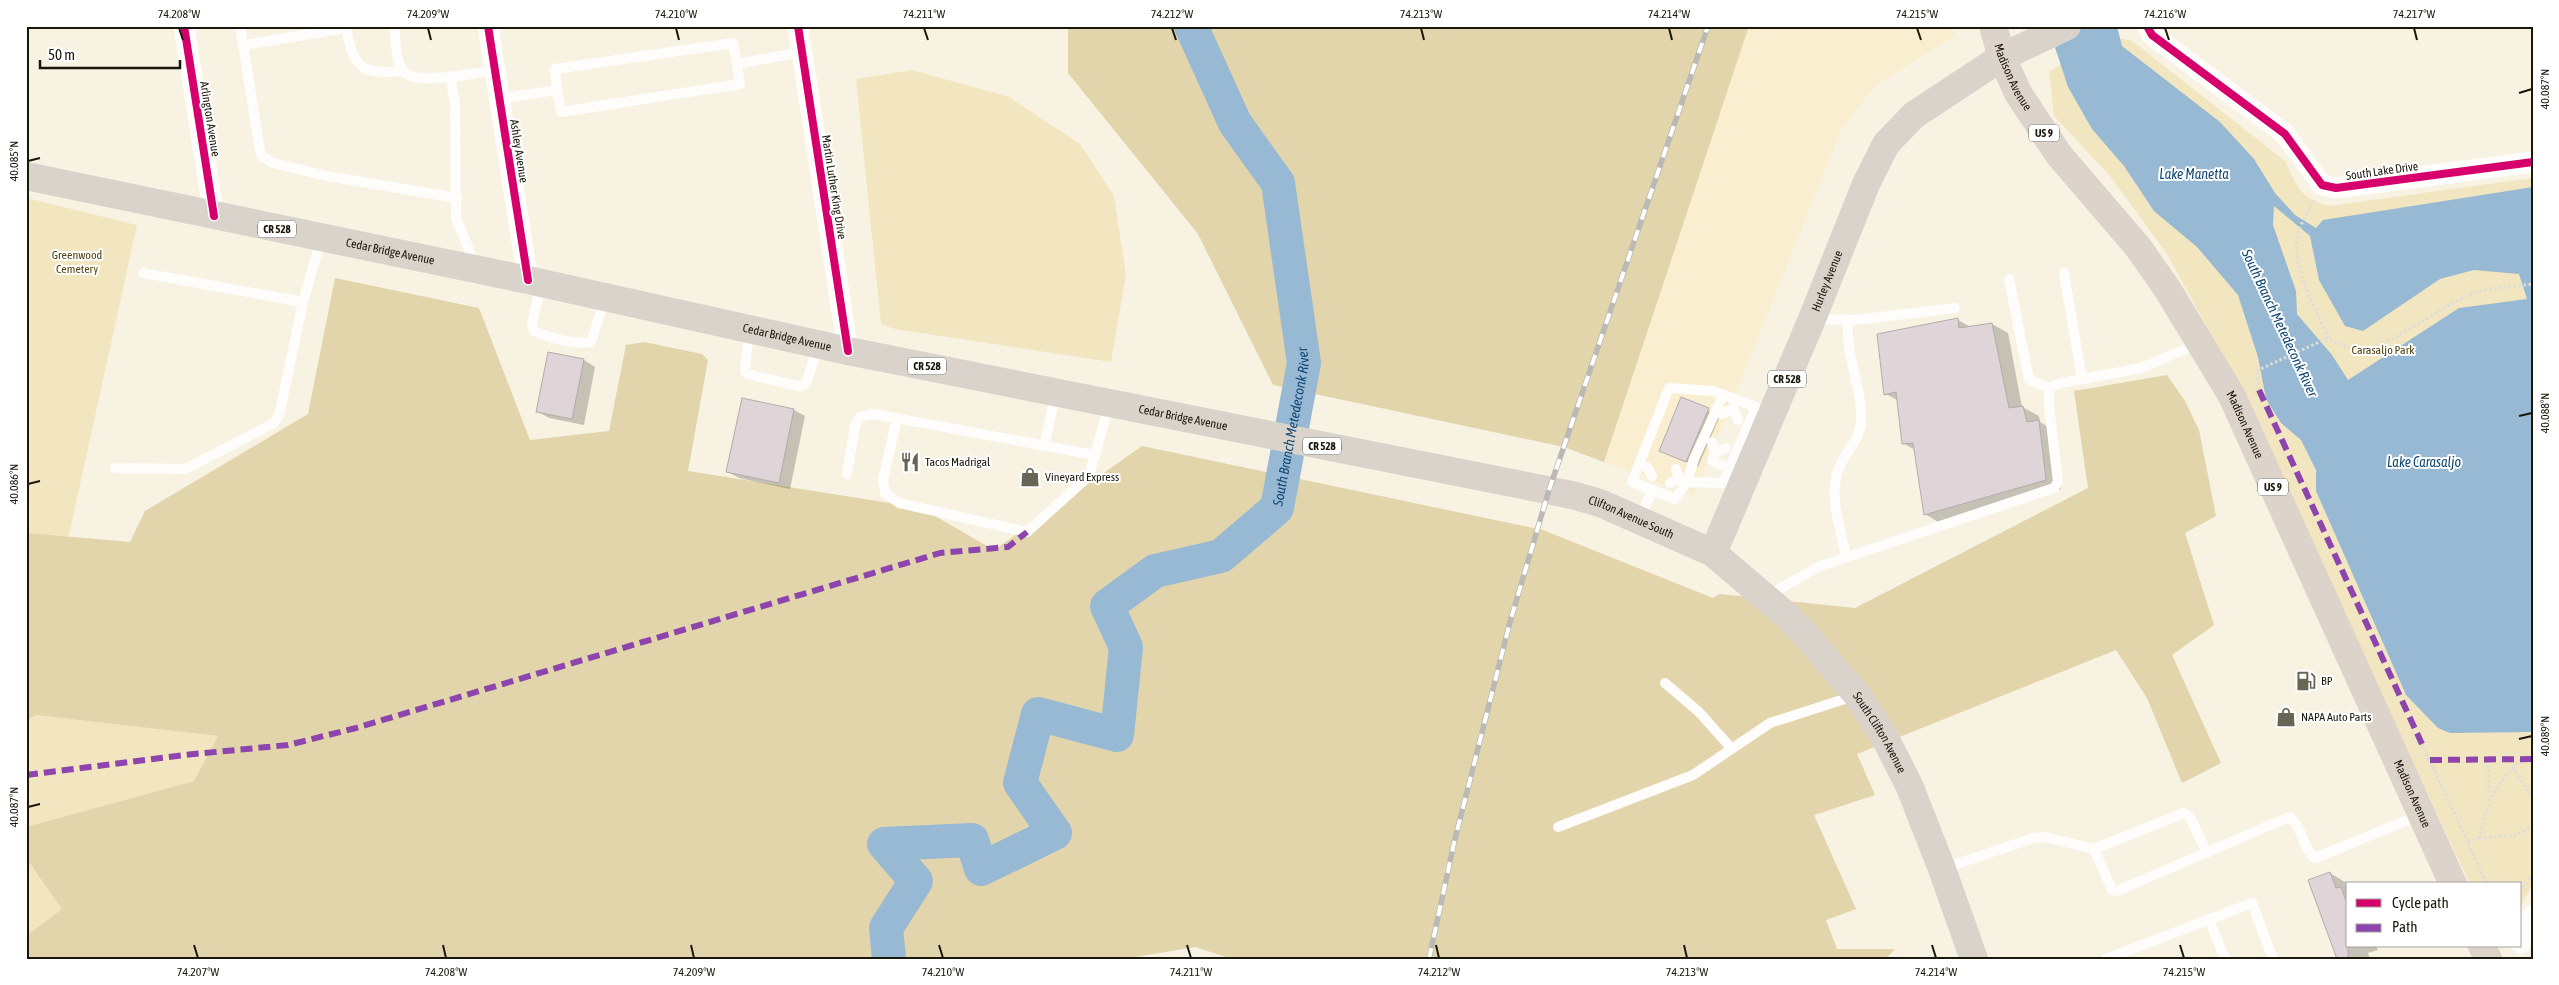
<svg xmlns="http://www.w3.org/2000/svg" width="2559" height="985" viewBox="0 0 2559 985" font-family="'Asap Condensed',sans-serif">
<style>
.built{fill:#f9efd0}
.green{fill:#f2e6c1}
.forest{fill:#e2d5ac}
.water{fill:#98b9d3;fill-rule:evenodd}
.shadow{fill:#0003}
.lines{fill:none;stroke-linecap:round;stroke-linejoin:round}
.river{stroke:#98b9d3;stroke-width:34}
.building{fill:#dfd5d8;stroke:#b3acaa}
.path{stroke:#deddd8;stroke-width:3;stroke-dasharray:2.5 2.5;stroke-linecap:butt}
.lane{stroke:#fefdfb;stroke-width:10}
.street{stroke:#fefdfb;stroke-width:21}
.primary{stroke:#d9d3cc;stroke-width:28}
.highway{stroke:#dcd3cb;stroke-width:28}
.rail-casing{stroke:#bab9b5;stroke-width:5.5}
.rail{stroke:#fff;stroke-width:4;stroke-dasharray:11;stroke-linecap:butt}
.quiet{stroke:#8e44ad;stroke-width:6;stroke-dasharray:12 6;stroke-linecap:butt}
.cycleway-casing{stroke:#fff;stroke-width:11}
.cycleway{stroke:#d6006c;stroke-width:8}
.ticks{fill:none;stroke:#1b170b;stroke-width:2}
.labels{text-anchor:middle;stroke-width:4;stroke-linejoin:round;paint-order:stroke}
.shield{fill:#fff;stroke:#5f5d54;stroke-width:1}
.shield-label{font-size:11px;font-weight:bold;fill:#1b170b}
.street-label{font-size:12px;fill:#1b170b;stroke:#fff}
.park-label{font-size:12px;fill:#504311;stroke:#fff}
.poi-label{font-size:12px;fill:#1b170b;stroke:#fff;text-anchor:start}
.water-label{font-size:14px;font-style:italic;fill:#114772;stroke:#fff}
.neatline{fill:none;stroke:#1b170b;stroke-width:2}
.ticks-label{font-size:12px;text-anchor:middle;fill:#1b170b}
</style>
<rect width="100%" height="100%" fill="#f7f2e2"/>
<path class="built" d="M1749,26H1953L1955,36L1877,84L1843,126L1694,496L1604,462Z"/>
<path class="green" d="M2110,38L2131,40L2285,161C2298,187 2299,198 2329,206L2533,178V884L2520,907V884H2470L2223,356L2167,254L2110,176L2054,116L2049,71Z
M912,70L1009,97L1080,144L1114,196L1126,275L1111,362L895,329L881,324L856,79Z
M26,198L137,225L65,553L26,547Z
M36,715L218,736L194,781L26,827V721Z
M26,858L62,909L26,936Z"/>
<path class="forest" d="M1068,26H1749L1604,462L1564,447L1273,385L1198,234L1068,73Z
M335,278L479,308L530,440L609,431L626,345L644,342L702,354L708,360L688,471L921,508L994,550L1142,446L1543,530L1713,598L1720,594L1855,608L2088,488L2074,391L2167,375L2185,401L2199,430L2216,516L2185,533L2214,625L2172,655L2221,763L2182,783L2147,698L2116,650L1857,754L1875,795L1814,815L1856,909L1826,920L1837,949H1895L1885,959H1232L1195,947L1124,959H26V936L62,909L26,858V827L194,781L218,736L36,715L26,721V533L130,542L145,511L308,414Z"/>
<path class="water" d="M2048,26H2117L2122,46L2220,122L2254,159L2275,193L2295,215L2316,228L2323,220L2533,187V732L2450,733L2438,728L2406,695L2316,491V470L2301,440L2281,423L2266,399L2258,357L2238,295L2197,247L2154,211L2124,166L2092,129L2068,87ZM2274,206L2310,236L2319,280L2345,326L2363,331L2440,279L2474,270L2519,274L2527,299L2459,308L2348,380L2332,355L2297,314L2296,291L2273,225Z"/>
<path class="shadow" d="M1958,320L1971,327L1992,324L2008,333L2022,407L2039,416L2040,422L2054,430L2061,489L1940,523L1925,514L1915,450L1903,443L1899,401L1886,394Z
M549,353L584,360L595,367L584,425L549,418L537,411Z
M1681,399L1720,416L1698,467L1661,450Z
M794,410L805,416L790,489L739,478L728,472Z
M2330,873L2345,882L2348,888V946H2376L2378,950L2368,953L2370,959H2338Z"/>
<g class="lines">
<path class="river" id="s1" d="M889,959L886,928L916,881L884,844L972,840L981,869L1055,833L1020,783L1038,714L1117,735L1126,647L1107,606L1155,571L1221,556L1277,508L1304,363L1278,183L1235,123L1191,26"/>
</g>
<path class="building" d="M1958,318L1959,328L1992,323L2009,408L2023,406L2027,422L2039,420L2046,480L1924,515L1913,443L1902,444L1896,392L1884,395L1877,334Z
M548,352L584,359L572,419L536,412Z
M1681,397L1709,408L1686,462L1659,451Z
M742,398L794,409L779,483L726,472Z
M2330,872L2336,888L2341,887L2348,906V959H2337L2308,880Z"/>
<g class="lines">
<path class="path" d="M2314,200C2308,212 2299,225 2297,239C2292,266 2318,313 2328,338C2337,344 2349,348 2360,349C2382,351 2440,308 2462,298C2485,287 2509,287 2533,284
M2259,390L2256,371L2328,338
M2422,744L2487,884
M2488,760L2489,796
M2513,768L2533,798
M2479,838L2517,835L2533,825
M2468,842L2479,838C2488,799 2493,788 2522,759
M2520,892L2533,873"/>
<path class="lane" d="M240,26L261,156L273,163L327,176L457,198
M394,26C396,39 395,61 404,72C417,86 476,73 495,70
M244,45L346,28C354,69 362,75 404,71
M450,76L455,103L456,218L475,264
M557,90L555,69L733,43L737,64
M499,99L557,90L561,112L740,84L737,64L801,52
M143,273L303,302L321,239
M2064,273L2082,379
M2009,279L2029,380L2049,388
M541,285L532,323L534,331C549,338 575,345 591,342L605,299
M1813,319L1855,320L1955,308
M749,330L745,371L747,374L798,386L804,385L807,381L818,345
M1669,388L1713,391L1756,407L1723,483L1687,482L1675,499L1632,482Z
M1736,400L1733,408L1738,420
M1722,414L1733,408
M897,418L883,480L885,493L899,503L1027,532L1089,476L1109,405
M1712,442L1715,453L1726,448
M1044,446L1056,393
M1715,453L1712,461L1729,468
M1639,464L1647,467L1652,476
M115,468L185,469L273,424L279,416L303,302
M847,474L855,426L860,417L874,414L1095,455
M1680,479L1687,482L1694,459L1723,395
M1670,483L1680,479L1676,469
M1640,519L1652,490
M1846,557C1841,528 1826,492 1841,464C1848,449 1859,440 1861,423C1863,389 1845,356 1848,320
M1767,596L1820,566L2054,488L2058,482L2049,406V388L2061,383L2141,368L2200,343
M1665,683L1699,712L1731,748
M1558,827L1693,775L1770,723L1854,696
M2207,853L2190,817L2184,813L2094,849L2112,890L2117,891L2289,817C2304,827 2301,848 2315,858L2420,815
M1942,869L2033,838L2045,837L2094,849
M2209,919L2225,959
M2106,959L2252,903L2273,959"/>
<path class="street" d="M184,26L214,216
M488,26L528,280
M798,26L848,351
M2147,26L2152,35L2285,134L2322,185L2336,188L2533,162
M2520,943L2533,915"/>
<g class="primary">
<path id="s2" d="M26,176L528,280L848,351L1572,495L1600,503L1713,553L1786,615L1805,634L1857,695L1885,738L1909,785L1942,869L1974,959"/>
<path id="s3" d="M1713,553L1812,319L1866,184L1886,144L1914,115L2002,57L2067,26"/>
</g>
<g class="highway">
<path id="s4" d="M1993,26L2002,57L2018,93L2059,155L2138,247L2168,290L2232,396L2453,884"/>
<path d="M2482,946L2488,959"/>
</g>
<defs>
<path id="rail" d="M1429,959L1454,843L1510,622L1549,490L1708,26"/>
</defs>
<use href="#rail" class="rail-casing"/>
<use href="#rail" class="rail"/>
<path class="quiet" d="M2259,390L2422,744
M2430,760L2533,759
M26,775L184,755L288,745L356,728L940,553L1008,547L1027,532"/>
<defs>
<path id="cycleway" d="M184,26L214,216
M488,26L528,280
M798,26L848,351
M2147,26L2152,35L2285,134L2322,185L2336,188L2533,162"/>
</defs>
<use href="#cycleway" class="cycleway-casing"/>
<use href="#cycleway" class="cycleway"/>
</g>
<path class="ticks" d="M179,28L183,40M428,28L431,40M676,28L679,40M924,28L928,40M1172,28L1176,40M1421,28L1424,40M1669,28L1672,40M1917,28L1921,40M2165,28L2169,40M2414,28L2417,40M2519,93L2532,89M28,161L40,158M2519,416L2532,413M28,484L40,481M2519,739L2532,736M28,807L40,804M194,945L198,958M443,945L446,958M691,945L694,958M939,945L943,958M1187,945L1191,958M1436,945L1439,958M1684,945L1687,958M1932,945L1936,958M2180,945L2184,958"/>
<defs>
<symbol id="restaurant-bare" viewBox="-9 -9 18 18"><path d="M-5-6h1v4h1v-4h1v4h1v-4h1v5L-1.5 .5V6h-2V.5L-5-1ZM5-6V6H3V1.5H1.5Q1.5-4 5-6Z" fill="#686456" stroke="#fff" stroke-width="2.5" paint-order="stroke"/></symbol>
<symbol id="shop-bare" viewBox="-9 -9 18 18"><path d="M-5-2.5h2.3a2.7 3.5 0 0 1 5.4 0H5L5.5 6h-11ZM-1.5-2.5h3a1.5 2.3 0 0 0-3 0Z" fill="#686456" stroke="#fff" stroke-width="2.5" paint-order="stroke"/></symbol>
<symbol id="fuel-bare" viewBox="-9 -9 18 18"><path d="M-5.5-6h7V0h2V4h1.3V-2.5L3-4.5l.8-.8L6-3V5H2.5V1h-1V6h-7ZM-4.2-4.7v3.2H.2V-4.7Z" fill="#686456" stroke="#fff" stroke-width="2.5" paint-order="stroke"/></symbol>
</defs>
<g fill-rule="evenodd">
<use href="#restaurant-bare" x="896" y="448" width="28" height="28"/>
<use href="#shop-bare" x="1016" y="463" width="28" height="28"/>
<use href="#fuel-bare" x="2292" y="667" width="28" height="28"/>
<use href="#shop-bare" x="2272" y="703" width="28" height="28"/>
</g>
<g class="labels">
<g class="shield">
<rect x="2029" y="124.5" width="30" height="17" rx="4"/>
<rect x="258" y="220.5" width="38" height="17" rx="4"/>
<rect x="908" y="357.5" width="38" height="17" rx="4"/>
<rect x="1768" y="370.5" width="38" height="17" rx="4"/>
<rect x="1303" y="437.5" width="38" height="17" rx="4"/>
<rect x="2258" y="478.5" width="30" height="17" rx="4"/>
</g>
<g class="shield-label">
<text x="2044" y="137">US 9</text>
<text x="277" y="233">CR 528</text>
<text x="927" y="370">CR 528</text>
<text x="1787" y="383">CR 528</text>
<text x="1322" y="450">CR 528</text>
<text x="2273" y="491">US 9</text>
</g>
<g class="street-label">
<text dy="4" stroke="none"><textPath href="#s4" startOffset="55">Madison Avenue</textPath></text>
<text transform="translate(210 119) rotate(81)" y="4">Arlington Avenue</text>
<text transform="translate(519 151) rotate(81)" y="4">Ashley Avenue</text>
<text transform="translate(2382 171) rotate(-8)" y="4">South Lake Drive</text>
<text transform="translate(834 187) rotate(81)" y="4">Martin Luther King Drive</text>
<text dy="4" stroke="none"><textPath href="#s2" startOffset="372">Cedar Bridge Avenue</textPath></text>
<text dy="4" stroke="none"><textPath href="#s3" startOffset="295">Hurley Avenue</textPath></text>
<text dy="4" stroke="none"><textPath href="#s2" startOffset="778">Cedar Bridge Avenue</textPath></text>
<text dy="4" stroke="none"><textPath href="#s2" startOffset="1182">Cedar Bridge Avenue</textPath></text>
<text dy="4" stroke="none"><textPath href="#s4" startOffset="475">Madison Avenue</textPath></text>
<text dy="4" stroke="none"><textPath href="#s2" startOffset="1642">Clifton Avenue South</textPath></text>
<text dy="4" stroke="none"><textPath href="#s2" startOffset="1978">South Clifton Avenue</textPath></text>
<text dy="4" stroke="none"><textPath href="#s4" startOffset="880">Madison Avenue</textPath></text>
</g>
<g class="park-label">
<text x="77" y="259">Greenwood<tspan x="77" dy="14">Cemetery</tspan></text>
<text x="2383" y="354">Carasaljo Park</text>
</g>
<g class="poi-label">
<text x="925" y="466">Tacos Madrigal</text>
<text x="1045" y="481">Vineyard Express</text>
<text x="2321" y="685">BP</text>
<text x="2301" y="721">NAPA Auto Parts</text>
</g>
<g class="water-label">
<text x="2194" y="179">Lake Manetta</text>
<text transform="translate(2280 323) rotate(65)" y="5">South Branch Metedeconk River</text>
<text dy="5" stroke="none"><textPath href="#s1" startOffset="968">South Branch Metedeconk River</textPath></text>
<text x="2424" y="467">Lake Carasaljo</text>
</g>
</g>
<rect width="2559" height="985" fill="none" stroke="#ffffff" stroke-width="55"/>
<rect x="2346" y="882" width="175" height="65" fill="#ffffff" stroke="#a4a29d"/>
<rect x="2356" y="899" width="25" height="8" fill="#d6006c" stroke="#a4a29d"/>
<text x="2392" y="908" font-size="15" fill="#1b170b">Cycle path</text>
<rect x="2356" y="924" width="25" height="8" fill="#8e44ad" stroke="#a4a29d"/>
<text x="2392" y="932" font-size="15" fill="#1b170b">Path</text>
<path d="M40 60v8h140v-8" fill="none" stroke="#1b170b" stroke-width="2.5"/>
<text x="48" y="60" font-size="15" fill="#1b170b" stroke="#ffffff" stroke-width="4" paint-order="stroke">50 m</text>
<rect x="28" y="28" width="2504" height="930" class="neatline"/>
<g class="ticks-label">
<text x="179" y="18">74.208°W</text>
<text x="428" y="18">74.209°W</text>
<text x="676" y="18">74.210°W</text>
<text x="924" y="18">74.211°W</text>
<text x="1172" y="18">74.212°W</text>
<text x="1421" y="18">74.213°W</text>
<text x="1669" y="18">74.214°W</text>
<text x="1917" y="18">74.215°W</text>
<text x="2165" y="18">74.216°W</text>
<text x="2414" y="18">74.217°W</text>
<text transform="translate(2545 89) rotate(-90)" y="4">40.087°N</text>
<text transform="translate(14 161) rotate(-90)" y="4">40.085°N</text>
<text transform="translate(2545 413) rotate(-90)" y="4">40.088°N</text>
<text transform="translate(14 484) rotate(-90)" y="4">40.086°N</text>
<text transform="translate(2545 736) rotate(-90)" y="4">40.089°N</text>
<text transform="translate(14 807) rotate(-90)" y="4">40.087°N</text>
<text x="198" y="976">74.207°W</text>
<text x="446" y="976">74.208°W</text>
<text x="694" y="976">74.209°W</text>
<text x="943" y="976">74.210°W</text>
<text x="1191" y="976">74.211°W</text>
<text x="1439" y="976">74.212°W</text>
<text x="1687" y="976">74.213°W</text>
<text x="1936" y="976">74.214°W</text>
<text x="2184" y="976">74.215°W</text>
</g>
</svg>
